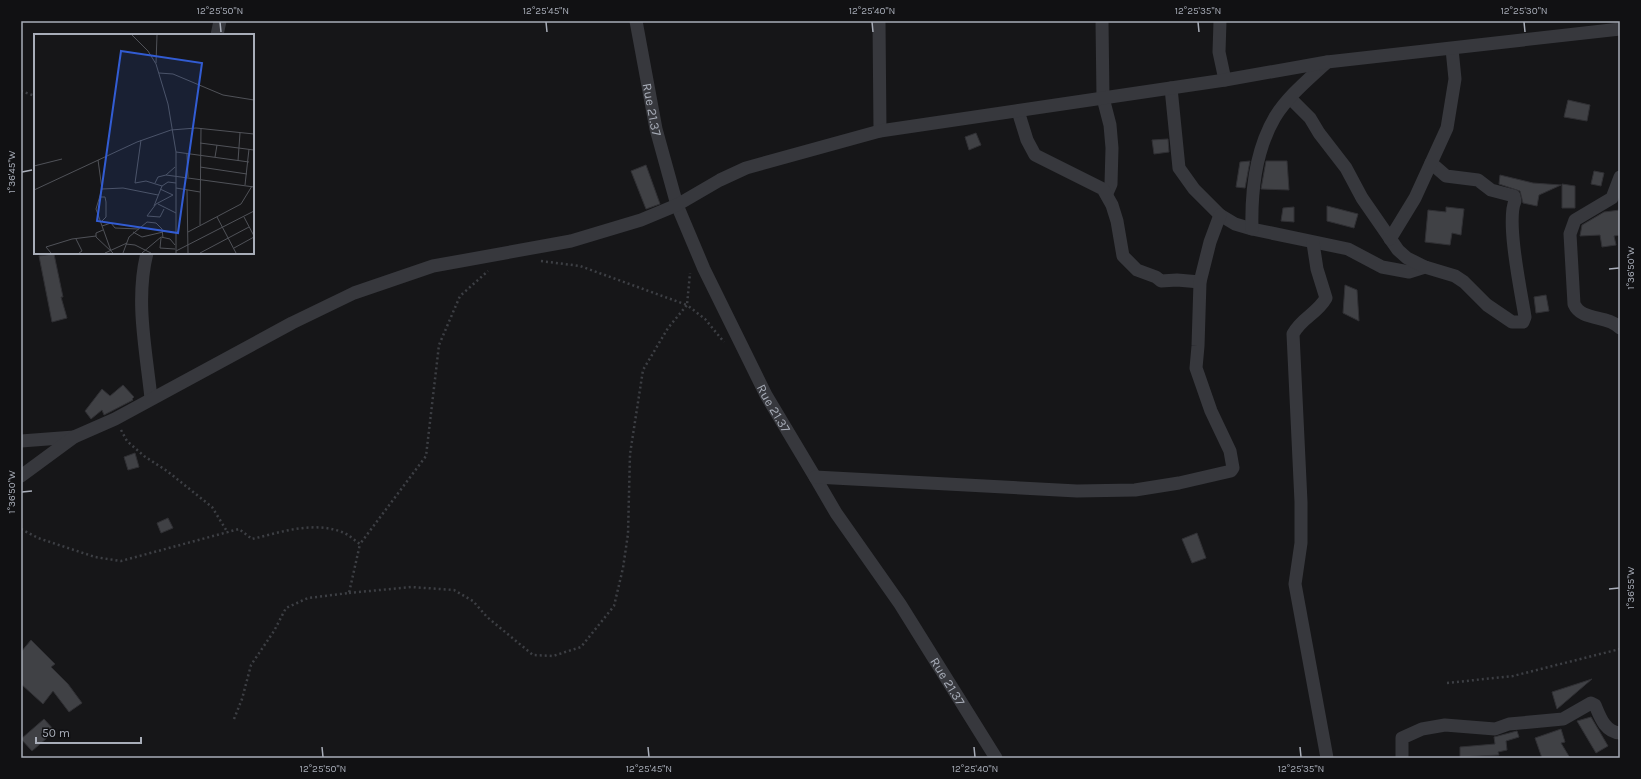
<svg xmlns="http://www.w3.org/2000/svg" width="1641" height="779" viewBox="0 0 1641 779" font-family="Karla,sans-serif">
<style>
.building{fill:#404145;stroke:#303034}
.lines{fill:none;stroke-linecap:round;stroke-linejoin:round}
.path{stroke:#3d3f44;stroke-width:2.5;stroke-dasharray:2 3;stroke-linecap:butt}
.street{stroke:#37383d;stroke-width:13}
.ticks{fill:none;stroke:#a8adb8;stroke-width:1.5}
.labels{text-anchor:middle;stroke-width:3;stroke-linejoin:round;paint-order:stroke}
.street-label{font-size:13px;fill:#a8adb8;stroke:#111113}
.inset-road{fill:none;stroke:#505258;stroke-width:1}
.view{fill:#325cd3;fill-opacity:0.15;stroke:#325cd3;stroke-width:2}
.inset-edge{fill:none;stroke:#a8adb8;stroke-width:2}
.neatline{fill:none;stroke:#a8adb8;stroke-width:1.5}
.ticks-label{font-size:10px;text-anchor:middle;fill:#a8adb8}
</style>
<rect width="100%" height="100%" fill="#161618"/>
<path class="building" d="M1568,100L1590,105L1587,121L1564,117Z
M976,133L981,145L969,150L965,137Z
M1168,139L1169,152L1154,154L1152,140Z
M1250,161L1245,188L1236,187L1240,162Z
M1266,161H1287L1289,190L1261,189Z
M646,165L660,204L646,209L631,171Z
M1594,171L1604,173L1601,186L1591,184Z
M1500,175L1533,183L1561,185L1539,195L1537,206L1523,203L1520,191L1499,184Z
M1562,184L1575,186V208H1562Z
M1327,206L1358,214L1354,228L1327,221Z
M1294,207V222L1281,221L1283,208Z
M1446,207L1464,209L1461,235L1452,233L1450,245L1425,242L1428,210L1446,212Z
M1620,210V235L1614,236L1616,245L1602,247L1600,235L1580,236L1582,225L1604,212Z
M54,254L63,297H61L67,318L52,322L39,256Z
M1345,285L1357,290L1359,321L1343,313Z
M1546,295L1549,311L1536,313L1534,297Z
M123,385L134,397L132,399L133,400L104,415L102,410L91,419L85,411L102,389L110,396Z
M135,453L139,467L128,470L124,457Z
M168,518L173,528L161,533L157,523Z
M1197,533L1206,558L1192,563L1182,539Z
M31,640L55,664L51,667L68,684L82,703L69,712L53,691L43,704L21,684V652Z
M1592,679L1557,709L1552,692Z
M1591,717L1608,746L1596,753L1577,721Z
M44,719L55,731L32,751L21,739Z
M1561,729L1565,742L1561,743L1570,758H1542L1535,738Z
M1517,731L1519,737L1506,741L1507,750L1498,752L1499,755L1460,757V747L1495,744L1494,737Z"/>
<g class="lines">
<path class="path" d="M21,91L35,96
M541,261L580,266L687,305L690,273
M121,430L127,441L144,456L167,471L212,507L228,533
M21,529L38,538L95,557L121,561L239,529L252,539C281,532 313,521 342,532C348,534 354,540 360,544L426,456L439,345L460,296L488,271
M349,593L411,587L454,590L473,601L487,617L533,655L553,656L581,647L614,606L623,568L628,534L630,454L643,370L668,328L687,305L705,319L724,342
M1447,683L1513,676L1620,649
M234,719L242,699L251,665L274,631L286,608L308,598L349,593L360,544"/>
<g class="street">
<path id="s1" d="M636,21L656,129L677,205L704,269L766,395L815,477L836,513L900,604L996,758"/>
<path d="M879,21L880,131"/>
<path d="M1102,21L1103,98L1110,125L1112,148L1111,184L1107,193"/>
<path d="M1220,21L1219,52L1225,80"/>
<path d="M217,35L220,21"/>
<path d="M1171,88L1179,168L1194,189L1220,215L1235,224L1252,229L1348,249L1382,267L1409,272L1425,267"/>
<path d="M1290,98L1310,118L1319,133L1346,168L1362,198L1398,250L1407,258L1425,267L1455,276L1464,282L1487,305L1512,322H1523L1525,317C1521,292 1506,221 1515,201L1514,196L1491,190L1478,180L1446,176L1431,163"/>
<path d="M1018,111L1027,140L1035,155L1103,189L1112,205L1117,221L1123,256L1137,270L1156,277L1161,281L1177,280L1200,282"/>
<path d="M1620,177L1612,198L1575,220L1570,234L1574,304C1582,322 1607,314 1620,328"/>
<path d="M1252,229C1251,191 1255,151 1275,117C1288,96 1309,79 1327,62"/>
<path d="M1390,239L1415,198L1447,128L1455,79L1452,49"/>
<path d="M1313,243L1317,269L1326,298C1317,314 1301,318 1293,334L1301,502V543L1295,584L1327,758"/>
<path d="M147,253C135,300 146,350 151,398"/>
<path d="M21,441L74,437"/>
<path d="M21,476L74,437L115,419L292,323L354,293L433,266L571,241L641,220L677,205L720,180L746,168L880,131L1225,80L1327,62L1620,29"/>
<path d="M815,477L1077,491L1135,490L1179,483L1231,471L1233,468L1230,451L1211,411L1196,368L1198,346L1200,282L1210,242L1220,215"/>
<path d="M1402,758V738L1422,729L1445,725L1495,729L1509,724L1563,719L1591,703L1595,705C1600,717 1605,732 1620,733"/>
</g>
</g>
<path class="ticks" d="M220,22L221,32M546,22L547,32M872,22L873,32M1198,22L1199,32M1524,22L1525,32M22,172L32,170M1609,269L1619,268M22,492L32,491M1609,589L1619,588M322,747L323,757M648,747L649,757M974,747L975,757M1300,747L1301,757"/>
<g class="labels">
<g class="street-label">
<text dy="5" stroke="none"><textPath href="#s1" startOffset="90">Rue 21.37</textPath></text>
<text dy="5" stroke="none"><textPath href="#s1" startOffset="414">Rue 21.37</textPath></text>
<text dy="5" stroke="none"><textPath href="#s1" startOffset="738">Rue 21.37</textPath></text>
</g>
</g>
<g transform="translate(34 34)">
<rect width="220" height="220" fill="#161618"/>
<path class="inset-road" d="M98,1L114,17L122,30L134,70L142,118V219M122,29L123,1M125,39L139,40L189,61L220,66M107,106L101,149L112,147L128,152M166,109L220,116M142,118L215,128M153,120L154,143M181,123L183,111M64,126L68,155L89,154L124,161M204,127L206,99M0,132L28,125M166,133L213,140M132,141L220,153M121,149L124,143L132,141L141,133M211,151L215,115M142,154L166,158M68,155L62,175L77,217M126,155L139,161M0,156L103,108L137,96L162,94L220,100M153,156L154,219M66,163H71L72,168V183L67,188M124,170L142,179M120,172L128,152L134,148L142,149M113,182L122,170L139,161M113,182L126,183L130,175M183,183L202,219M210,183L220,202M166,191L167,94M68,192L77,189L81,194L105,195M69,196L62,199V203L79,219M99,198L108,203L129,198M154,198L207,170L218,152M127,204L126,214L141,215M42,205L48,217L45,219M92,210L101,211L117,219M200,214L220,203M142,217L220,177M17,219L12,213L38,205L62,202M71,219L93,209M89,219L95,203L113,188L122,189L128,195L129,204M108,219L127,203L136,205L141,211M166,219L215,193"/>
<path class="view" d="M87,17L168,29L144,199L63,187Z"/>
<rect width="220" height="220" class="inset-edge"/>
</g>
<rect width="1641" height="779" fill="none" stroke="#111113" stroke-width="44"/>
<path d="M36 737v6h105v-6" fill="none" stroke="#a8adb8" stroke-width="2"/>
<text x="42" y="737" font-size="12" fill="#a8adb8" stroke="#111113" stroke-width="3" paint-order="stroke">50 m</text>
<rect x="22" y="22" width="1597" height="735" class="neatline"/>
<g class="ticks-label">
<text x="220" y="14">12°25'50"N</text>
<text x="546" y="14">12°25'45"N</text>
<text x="872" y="14">12°25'40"N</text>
<text x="1198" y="14">12°25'35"N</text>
<text x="1524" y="14">12°25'30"N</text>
<text transform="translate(11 172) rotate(-90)" y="4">1°36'45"W</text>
<text transform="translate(1630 268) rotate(-90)" y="4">1°36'50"W</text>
<text transform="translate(11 492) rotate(-90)" y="4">1°36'50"W</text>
<text transform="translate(1630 588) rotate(-90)" y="4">1°36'55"W</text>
<text x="323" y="772">12°25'50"N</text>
<text x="649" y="772">12°25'45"N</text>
<text x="975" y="772">12°25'40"N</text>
<text x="1301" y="772">12°25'35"N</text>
</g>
</svg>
